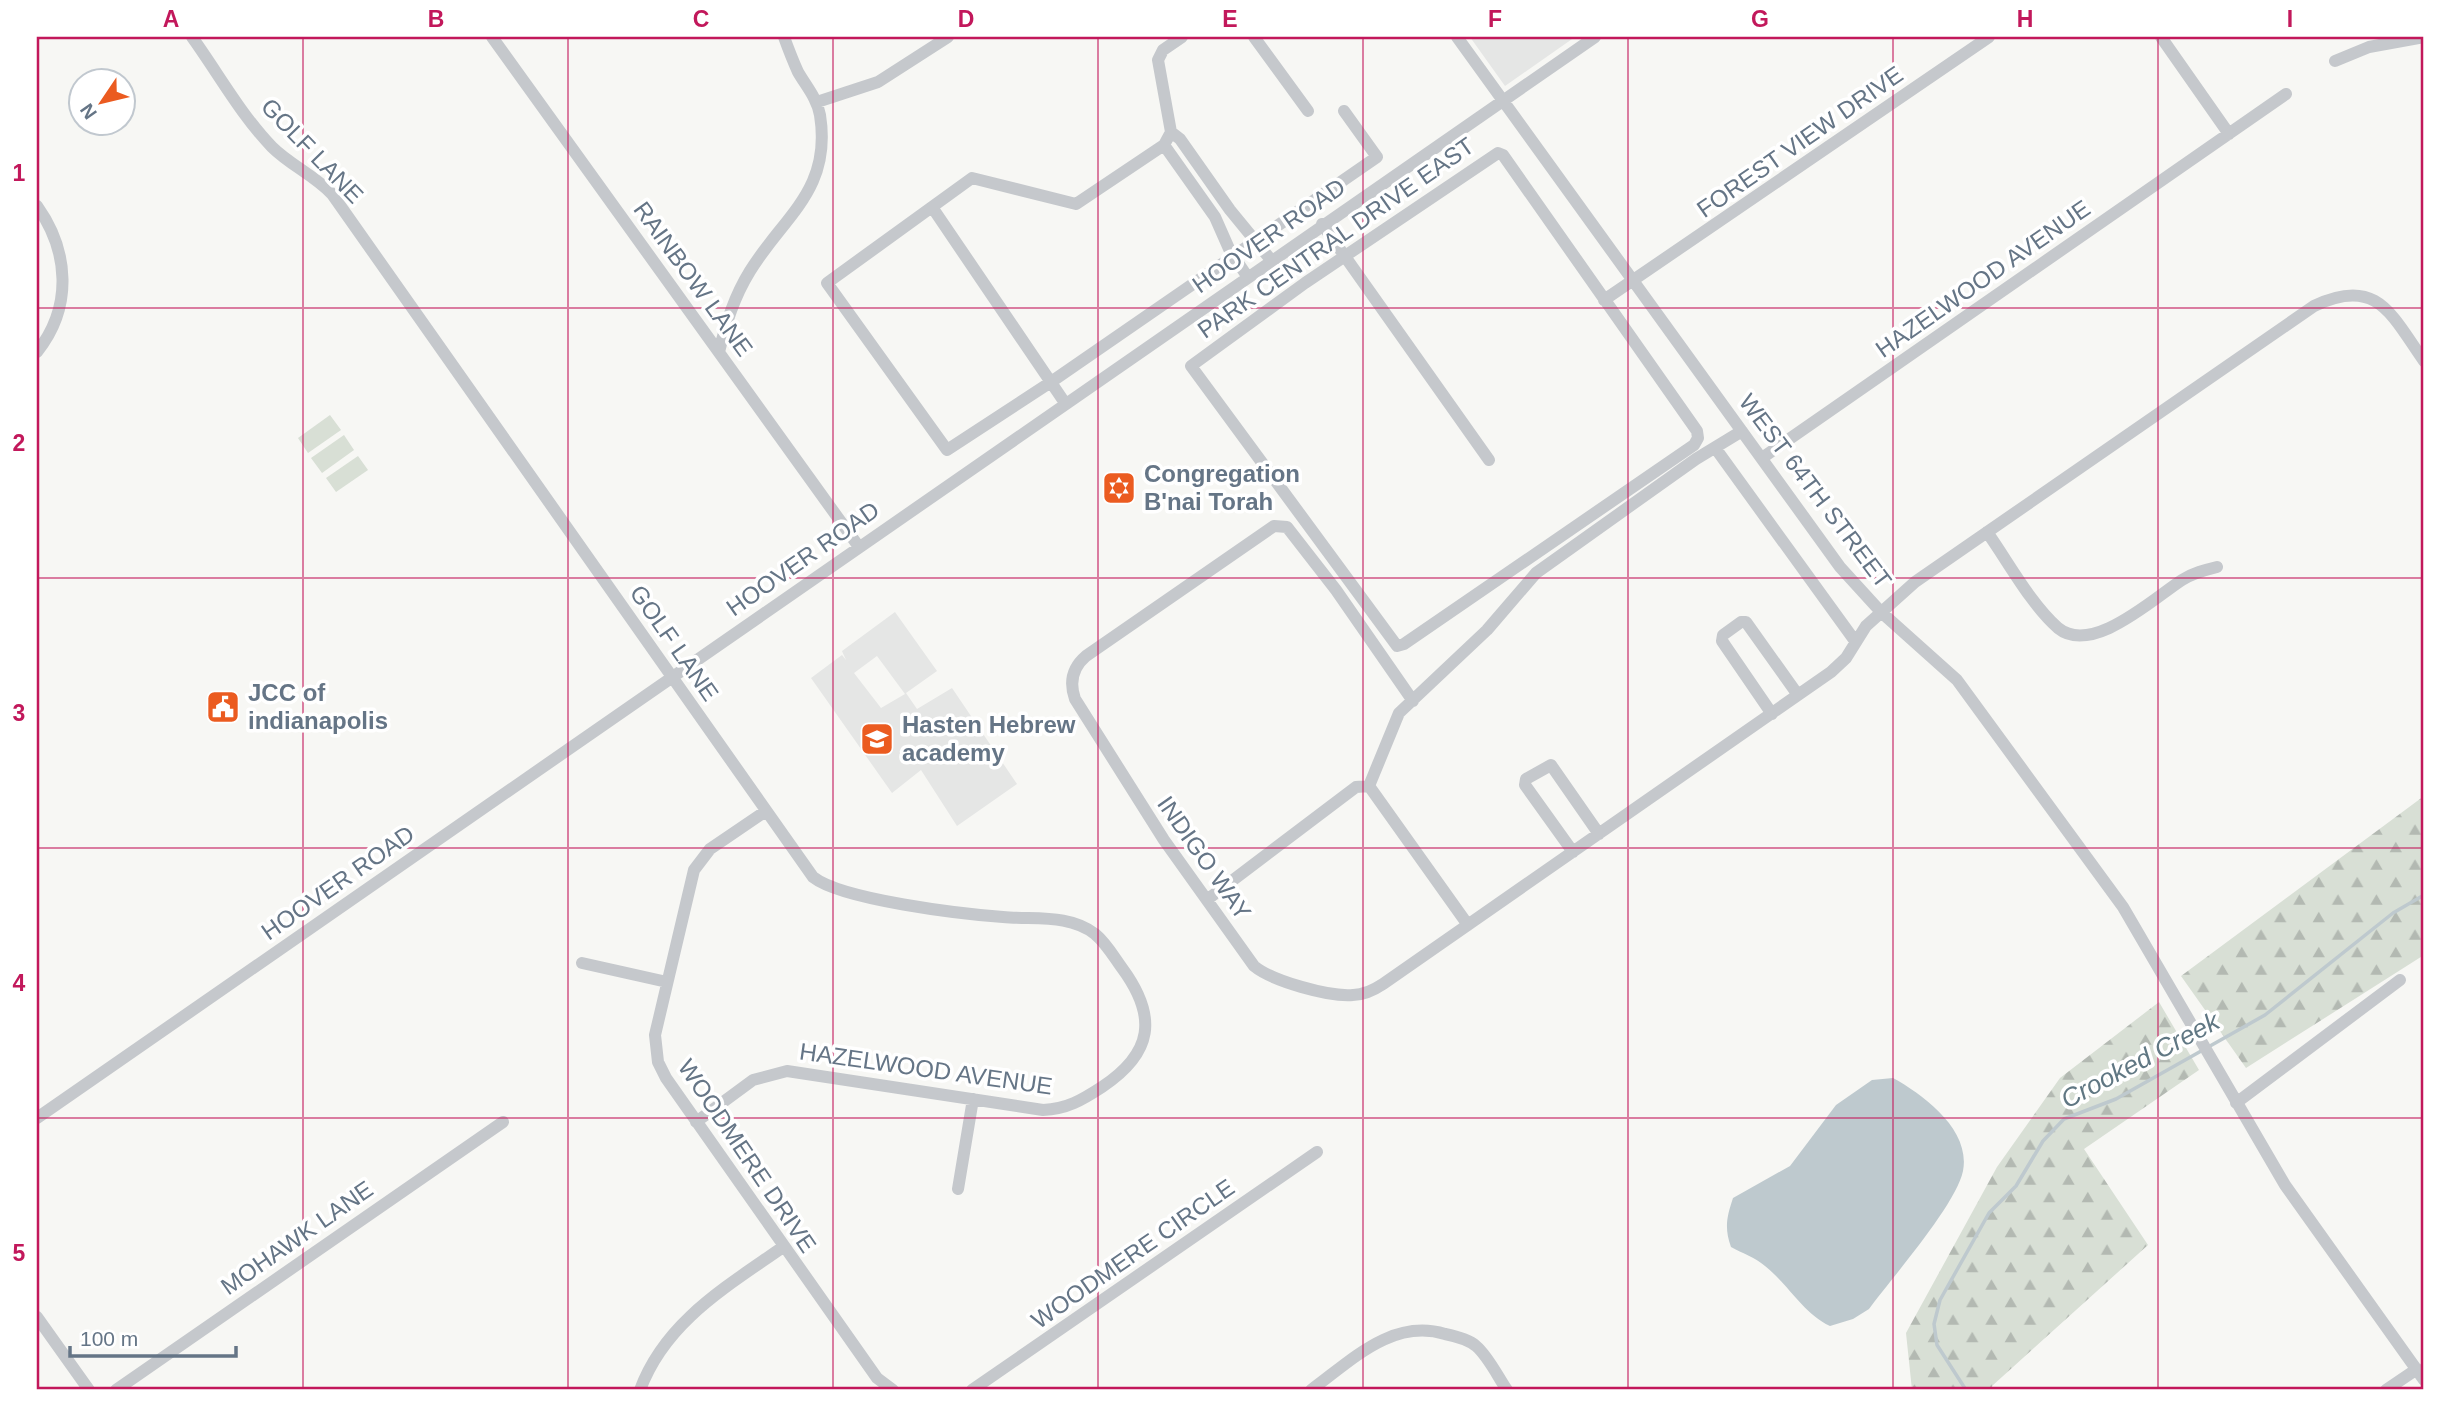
<svg xmlns="http://www.w3.org/2000/svg" width="2461" height="1427" viewBox="0 0 2461 1427" font-family="Arial,sans-serif">
<style>
.built{fill:#e5e6e5;fill-rule:evenodd}
.grass{fill:#d8dfd5}
.forest{fill:url(#forest-firs)}
.water{fill:#bec9ce}
.lines{fill:none;stroke-linecap:round;stroke-linejoin:round}
.stream{stroke:#bec9ce;stroke-width:3.5}
.minor{stroke:#c5c8cc;stroke-width:12}
.grid{fill:none;stroke:#c2185b;stroke-width:2;stroke-opacity:0.55}
.labels{text-anchor:middle;stroke-width:7;stroke-linejoin:round;paint-order:stroke}
.street-label{font-size:24px;fill:#657586;stroke:#fff}
.poi-label{font-size:24px;font-weight:bold;fill:#657586;stroke:#fff;text-anchor:start}
.water-label{font-size:26px;font-style:italic;fill:#607783;stroke:#fff}
.neatline{fill:none;stroke:#c2185b;stroke-width:2.5}
.grid-label{font-size:23px;text-anchor:middle;font-weight:bold;fill:#c2185b}
</style>
<defs>
<pattern id="forest-firs" width="22" height="20" patternUnits="userSpaceOnUse" patternTransform="scale(1.75)"><rect width="22" height="20" fill="#d8dfd5"/><path d="M5 1l3.5 6h-7zM16 11l3.5 6h-7z" fill="#b3b9b2"/></pattern>
</defs>
<rect width="100%" height="100%" fill="#f7f7f4"/>
<path class="built" d="M1470,37H1575L1505,86Z
M895,612L937,671L906,693L917,709L952,688L1017,784L957,826L921,770L892,793L811,678L842,655L846,660L842,651ZM877,656L905,694L881,708L854,673Z"/>
<path class="grass" d="M330,415L341,430L308,453L298,438Z
M344,435L354,450L322,473L311,458Z
M358,456L368,470L336,492L326,478Z"/>
<path class="forest" d="M2424,796V955L2246,1068L2181,976Z
M2159,1002L2199,1070L2084,1149L2148,1245L1992,1386L1993,1390H1912L1906,1333L1997,1167L2060,1078Z"/>
<path class="water" d="M1893,1078C1924,1095 1971,1130 1963,1171C1956,1205 1891,1279 1869,1309L1853,1319L1830,1326C1802,1312 1789,1285 1765,1266C1756,1258 1742,1253 1731,1247C1724,1228 1727,1216 1733,1198L1790,1166L1836,1105L1872,1080Z"/>
<g class="lines">
<path class="stream" d="M1966,1390L1937,1345L1934,1324L1940,1300L1989,1213L2016,1186L2043,1141L2064,1119L2116,1099L2265,1015L2393,913L2424,895"/>
<path class="minor" d="M192,37C218,73 241,115 272,147C290,165 314,175 332,194L813,877C842,900 962,914 1003,917C1035,920 1069,914 1095,934C1106,943 1114,957 1122,968C1158,1017 1153,1053 1102,1087C1082,1100 1067,1109 1043,1110L787,1071L753,1080L696,1122
M492,37L859,547
M1182,37L1163,50L1158,60L1171,132L1164,145L1076,204L972,178L827,283L947,450L1051,382L1377,157L1344,111
M1254,37L1308,111
M1457,37L1840,567L1881,612L1957,680L2123,907L2285,1185L2424,1380
M2161,37L2229,134
M2335,61L2369,47L2424,37
M817,102L878,82L948,37
M1171,132L1180,139L1230,210L1271,260
M1164,145L1215,217L1230,251L1247,276
M1498,153L1503,155L1697,431L1698,438L1694,445L1404,644L1397,646L1191,366L1305,283Z
M37,206C69,251 73,307 37,352
M932,207L1065,403
M1322,224L1489,460
M1604,300L1989,37
M719,352C726,323 734,297 750,271C784,216 832,190 820,115C817,98 806,86 798,72C793,61 788,48 784,37
M1716,449L1855,641
M1762,458L2286,94
M1987,532C2009,563 2030,603 2058,628C2092,656 2154,598 2182,580C2193,573 2205,570 2217,567
M1413,701L1336,590L1287,527L1274,526L1086,656C1072,668 1069,682 1075,699L1164,840L1254,966C1272,981 1329,997 1353,995C1364,995 1374,990 1383,984L1831,672L1846,658L1866,626L1915,582L2314,306C2377,276 2391,314 2424,361
M1772,714L1722,641L1723,635L1741,622H1746L1798,695
M1369,786L1399,713L1487,630L1536,573L1696,459L1742,431
M1369,786L1468,925
M766,811L710,849L694,870L655,1035L658,1062L666,1078L877,1378L893,1390
M1573,852L1525,785L1526,779L1551,765L1599,834
M1208,899L1356,787L1369,786
M582,963L667,982
M2236,1103L2400,980
M37,1118L1595,37
M958,1189L973,1099
M37,1317L89,1390
M116,1390L503,1122
M640,1390C665,1322 726,1287 783,1247
M972,1390L1317,1152
M1311,1390C1351,1361 1392,1318 1445,1334C1455,1336 1468,1339 1476,1346C1488,1356 1498,1377 1507,1390
M2386,1390L2417,1369"/>
</g>
<path class="grid" d="M303,37V1390M568,37V1390M833,37V1390M1098,37V1390M1363,37V1390M1628,37V1390M1893,37V1390M2158,37V1390M37,308H2424M37,578H2424M37,848H2424M37,1118H2424"/>
<defs>
<symbol id="synagogue-square" viewBox="-11 -11 22 22"><rect x="-9" y="-9" width="18" height="18" rx="4" fill="#eb5b20" stroke="#fff"/><path d="M0-6.5L5.6 3.2H-5.6ZM0 6.5L5.6-3.2H-5.6Z" fill="#fff"/></symbol>
<symbol id="civic-square" viewBox="-11 -11 22 22"><rect x="-9" y="-9" width="18" height="18" rx="4" fill="#eb5b20" stroke="#fff"/><path d="M-.6-6.5H3V-4.5H.6V-3L4-1V1h2V6H-6V1h2V-1L-.6-3ZM-1.2 2.5V6h2.4V2.5Z" fill="#fff"/></symbol>
<symbol id="school-square" viewBox="-11 -11 22 22"><rect x="-9" y="-9" width="18" height="18" rx="4" fill="#eb5b20" stroke="#fff"/><path d="M0-5L7-2L0 1L-7-2ZM-4 1L0 2.5L4 1V4Q0 6-4 4Z" fill="#fff"/></symbol>
</defs>
<g fill-rule="evenodd">
<use href="#synagogue-square" x="1100" y="469" width="38" height="38"/>
<use href="#civic-square" x="204" y="688" width="38" height="38"/>
<use href="#school-square" x="858" y="720" width="38" height="38"/>
</g>
<g class="labels">
<g class="street-label">
<text transform="translate(1800 142) rotate(-35)" y="8">FOREST VIEW DRIVE</text>
<text transform="translate(312 151) rotate(46)" y="8">GOLF LANE</text>
<text transform="translate(1269 236) rotate(-35)" y="8">HOOVER ROAD</text>
<text transform="translate(1336 238) rotate(-35)" y="8">PARK CENTRAL DRIVE EAST</text>
<text transform="translate(693 279) rotate(54)" y="8">RAINBOW LANE</text>
<text transform="translate(1983 279) rotate(-35)" y="8">HAZELWOOD AVENUE</text>
<text transform="translate(1815 491) rotate(53)" y="8">WEST 64TH STREET</text>
<text transform="translate(803 559) rotate(-35)" y="8">HOOVER ROAD</text>
<text transform="translate(674 643) rotate(55)" y="8">GOLF LANE</text>
<text transform="translate(1204 858) rotate(55)" y="8">INDIGO WAY</text>
<text transform="translate(338 883) rotate(-35)" y="8">HOOVER ROAD</text>
<text transform="translate(926 1069) rotate(8)" y="8">HAZELWOOD AVENUE</text>
<text transform="translate(747 1156) rotate(56)" y="8">WOODMERE DRIVE</text>
<text transform="translate(297 1238) rotate(-35)" y="8">MOHAWK LANE</text>
<text transform="translate(1133 1254) rotate(-35)" y="8">WOODMERE CIRCLE</text>
</g>
<g class="poi-label">
<text x="1144" y="482">Congregation<tspan x="1144" dy="28">B'nai Torah</tspan></text>
<text x="248" y="701">JCC of<tspan x="248" dy="28">indianapolis</tspan></text>
<text x="902" y="733">Hasten Hebrew<tspan x="902" dy="28">academy</tspan></text>
</g>
<g class="water-label">
<text transform="translate(2140 1060) rotate(-28)" y="9">Crooked Creek</text>
</g>
</g>
<rect width="2461" height="1427" fill="none" stroke="#ffffff" stroke-width="77"/>
<g transform="translate(102 102) rotate(235)"><circle r="33" fill="#ffffff" stroke="#c1c8cf" stroke-width="2"/>
<path d="M0-5L12 26L0 18L-12 26Z" fill="#eb5b20"/>
<text y="-10" font-size="19" font-weight="bold" text-anchor="middle" fill="#657586">N</text>
</g>
<path d="M70 1346v10h166v-10" fill="none" stroke="#657586" stroke-width="3.5"/>
<text x="80" y="1346" font-size="21" fill="#657586" stroke="#ffffff" stroke-width="5" paint-order="stroke">100 m</text>
<rect x="38" y="38" width="2384" height="1350" class="neatline"/>
<g class="grid-label">
<text x="171" y="27">A</text>
<text x="436" y="27">B</text>
<text x="701" y="27">C</text>
<text x="966" y="27">D</text>
<text x="1230" y="27">E</text>
<text x="1495" y="27">F</text>
<text x="1760" y="27">G</text>
<text x="2025" y="27">H</text>
<text x="2290" y="27">I</text>
<text x="19" y="181">1</text>
<text x="19" y="451">2</text>
<text x="19" y="721">3</text>
<text x="19" y="991">4</text>
<text x="19" y="1261">5</text>
</g>
</svg>
